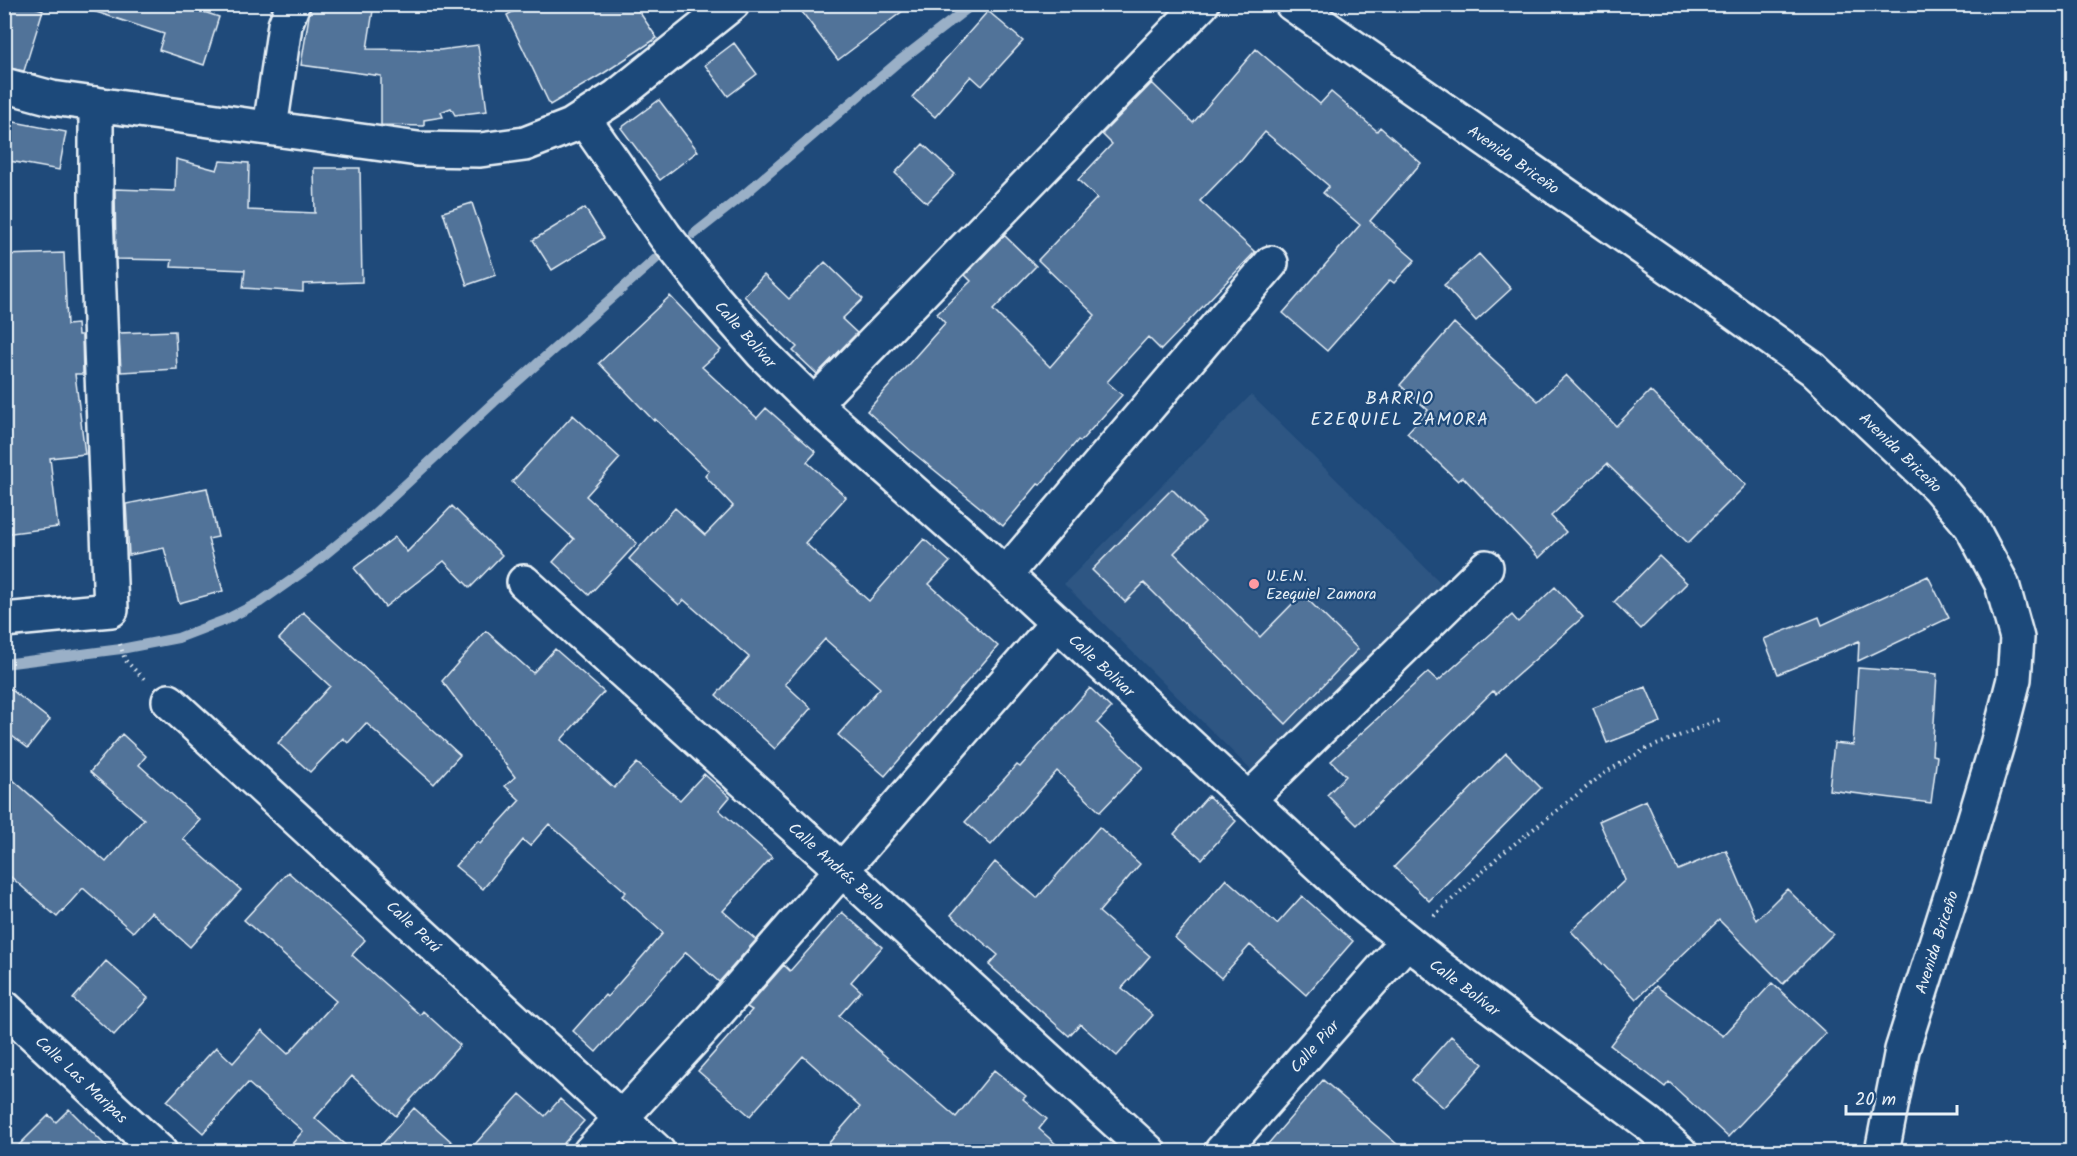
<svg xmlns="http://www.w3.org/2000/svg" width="2077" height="1156" viewBox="0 0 2077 1156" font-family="Kalam,sans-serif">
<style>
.built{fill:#2e5683}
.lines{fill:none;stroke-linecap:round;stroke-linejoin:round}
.stream{stroke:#9ab0c7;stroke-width:10}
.building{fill:#517399;stroke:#e8f1f8;stroke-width:1.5}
.street-casing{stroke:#e8f1f8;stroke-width:38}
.path{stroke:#e8f1f8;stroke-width:4;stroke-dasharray:1.5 4.5;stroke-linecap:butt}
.street{stroke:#1f4a7a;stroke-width:33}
.poi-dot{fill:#ff9aa2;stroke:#1f4a7a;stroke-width:2}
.labels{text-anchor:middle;stroke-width:4.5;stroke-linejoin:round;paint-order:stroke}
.street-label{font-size:16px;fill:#e8f1f8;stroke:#1f4a7a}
.poi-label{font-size:16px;fill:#e8f1f8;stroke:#1f4a7a;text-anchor:start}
.neighbourhood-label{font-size:18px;letter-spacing:1.5px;fill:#e8f1f8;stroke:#1f4a7a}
</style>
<rect width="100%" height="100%" fill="#1f4a7a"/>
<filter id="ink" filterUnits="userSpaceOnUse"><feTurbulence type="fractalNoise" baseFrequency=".0167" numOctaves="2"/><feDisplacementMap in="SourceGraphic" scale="12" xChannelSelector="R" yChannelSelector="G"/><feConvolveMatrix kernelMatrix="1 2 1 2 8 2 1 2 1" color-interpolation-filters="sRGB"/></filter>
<g filter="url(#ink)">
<path class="built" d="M1251,395L1443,585L1255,774L1064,584Z"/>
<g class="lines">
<path class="stream" d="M694,234L746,193L898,62L973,4
M4,664L121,649L178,638L225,620L260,602L310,567L374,514L494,402L659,256"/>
</g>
<path class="building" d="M4,4H26L43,10L24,71L4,67Z
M94,4H180L219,17L204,65L159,50L164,34L93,11Z
M311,4H374L367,49L440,50L478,45L487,111L455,115L451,108L441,112L443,117L424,120V126L381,125V76L301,65Z
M526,4H634L657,38L604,73L550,105L507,15Z
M796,4H912L838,60Z
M988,11L1023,41L982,86L971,76L935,117L912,97Z
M734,43L757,74L728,96L705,65Z
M1256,49L1320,104L1331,92L1377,131L1380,127L1421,163L1370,221L1415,260L1394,283L1390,280L1327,351L1283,313L1360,225L1323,193L1329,186L1265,132L1241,161L1240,160L1200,201L1255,252L1161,350L1148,337L1107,382L1122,395L1080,442L1078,440L1040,485L1038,484L1003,526L911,451L867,411L945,323L937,314L971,281L965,275L1004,235L1036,266L993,310L1050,367L1095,315L1038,260L1097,198L1078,180L1112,144L1102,134L1152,83L1193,123Z
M659,100L698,151L660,180L621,128Z
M4,120L66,132L59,170L4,160Z
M923,144L955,174L927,203L895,173Z
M176,159L217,170L220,161L249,163L248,210L315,213L314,168H360L362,282L303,284V292L243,288L245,270L171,267L172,260L116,259L115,189L175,191Z
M472,203L496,275L467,285L443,212Z
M585,208L604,238L552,270L533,240Z
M64,253L67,325L77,324L78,335H82L83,374H75L85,454L50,458L58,527L4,534V255Z
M1479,254L1511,289L1476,321L1444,285Z
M825,262L863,299L842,319L857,333L817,374L793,351L797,347L744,296L764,275L789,299Z
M670,296L721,350L702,367L757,418L766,408L816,452L807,462L846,497L805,543L869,601L924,539L950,562L929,584L998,646L885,776L838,735L880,688L825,639L785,684L811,708L775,749L716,695L749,657L684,600L679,605L629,559L675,508L705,535L733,506L705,476L709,471L655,419L654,421L599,363Z
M1454,323L1538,401L1566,375L1616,426L1650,391L1746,485L1688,543L1607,464L1551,516L1566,532L1539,558L1463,477L1458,481L1407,433L1428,410L1400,385Z
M175,331L177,369L121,372L119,333Z
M573,415L620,458L586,496L637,543L589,595L553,562L574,539L512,482Z
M207,488L218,537L208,539L223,591L179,603L164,548L129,555L126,504Z
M1172,489L1205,522L1174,553L1260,637L1302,594L1358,649L1286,724L1144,583L1125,602L1092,570Z
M452,506L502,555L470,588L444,561L385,607L354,568L395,537L407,552Z
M1659,556L1687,583L1641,629L1614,602Z
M1928,576L1949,618L1858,661L1859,641L1778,674L1764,639L1819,617L1822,625Z
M1555,587L1583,617L1496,694L1493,691L1357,825L1327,795L1346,776L1331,761L1428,672L1438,681L1512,615L1518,622Z
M303,612L460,755L434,784L366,723L348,743L343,738L310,772L278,743L330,686L279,639Z
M486,631L533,673L555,649L604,692L561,740L614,788L637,763L680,800L704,774L730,797L719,810L772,857L723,911L756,940L719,982L686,952L596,1052L573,1031L605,995L607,997L663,933L622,896L626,892L549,824L530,846L523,840L483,889L455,866L477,842L480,844L520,800L505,786L515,777L442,681Z
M1858,668L1937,674L1932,755L1937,756L1931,803L1829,790L1834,743L1853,745Z
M4,684L50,720L28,748L4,730Z
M1646,687L1661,722L1607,743L1593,708Z
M1090,688L1111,708L1097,723L1143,767L1100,812L1057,771L991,845L965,822L1017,765L1020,767Z
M122,734L146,756L139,765L200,820L183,839L241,890L190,947L151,912L133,932L83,888L57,917L4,871V772L106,862L144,819L90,772Z
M1506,753L1541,788L1429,901L1394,867Z
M1208,796L1236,821L1202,859L1174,834Z
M1646,800L1678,870L1726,850L1756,920L1787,889L1833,934L1783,984L1719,920L1636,999L1571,931L1625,880L1599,821Z
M1099,827L1140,864L1099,912L1150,956L1122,988L1153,1015L1117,1056L1080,1024L1069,1036L989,965L998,955L951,915L995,862L1037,898Z
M288,872L365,940L352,955L420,1015L423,1011L460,1045L396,1116L352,1076L315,1118L353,1152H285L303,1131L248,1083L203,1133L167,1101L216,1047L233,1063L262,1030L288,1054L336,1001L244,920Z
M1226,879L1277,924L1302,896L1353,941L1306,995L1250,945L1221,978L1175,938Z
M842,912L882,947L851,982L861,991L839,1016L956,1117L994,1070L1026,1096L1023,1099L1047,1119L1039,1129L1065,1152H821L860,1107L803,1056L750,1116L698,1071L752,1010L747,1007L784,965L790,971Z
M106,961L148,998L114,1035L73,999Z
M1772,983L1826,1033L1728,1137L1669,1082L1665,1087L1610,1045L1656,986L1723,1036Z
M1451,1036L1483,1064L1444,1108L1412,1080Z
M1323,1080L1406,1152H1261Z
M520,1094L545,1116L560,1099L584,1121L556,1152H468Z
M414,1108L463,1152H375Z
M69,1109L112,1152H12L49,1115L56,1122Z"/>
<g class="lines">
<defs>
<path id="street" d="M1292,4L1714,298L1813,369L1938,487L1971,526L2002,584L2017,638L2014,679L1998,741L1958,874L1902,1050L1882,1152
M4,85L52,98L418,149L480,150L525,144L571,126L616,97L732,4
M583,118L665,236L714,298L762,353L814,404L970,542L1359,902L1443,970L1649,1124L1680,1152
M270,128L285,25L293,4
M814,404L1202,4
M1005,575L1271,263
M524,582L842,870L1149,1152
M4,620L111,610L96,214V104
M169,701L658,1152
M1248,800L1486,567
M4,1007L160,1152
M590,1152L703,1029L1057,623
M1221,1152L1407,941"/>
</defs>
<use href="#street" class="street-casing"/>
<path class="path" d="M120,644L125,660L144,679
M1434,916L1499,856L1606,772L1644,750L1721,719"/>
<use href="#street" class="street"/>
</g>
</g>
<circle class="poi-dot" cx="1254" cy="584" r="6"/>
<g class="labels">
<g class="street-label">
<text transform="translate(1514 159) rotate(35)" y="6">Avenida Briceño</text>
<text transform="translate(746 334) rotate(48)" y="6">Calle Bolívar</text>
<text transform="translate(1901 452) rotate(44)" y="6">Avenida Briceño</text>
<text transform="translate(1102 665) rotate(43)" y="6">Calle Bolívar</text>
<text transform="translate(837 866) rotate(42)" y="6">Calle Andrés Bello</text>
<text transform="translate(414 926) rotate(43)" y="6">Calle Perú</text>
<text transform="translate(1936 942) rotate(-72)" y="6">Avenida Briceño</text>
<text transform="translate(1465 987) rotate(37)" y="6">Calle Bolívar</text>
<text transform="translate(1314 1046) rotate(-48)" y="6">Calle Piar</text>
<text transform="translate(82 1079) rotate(43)" y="6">Calle Las Maripas</text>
</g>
<g class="poi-label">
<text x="1266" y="581">U.E.N.<tspan x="1266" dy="18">Ezequiel Zamora</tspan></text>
</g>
<g class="neighbourhood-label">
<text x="1400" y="404">BARRIO<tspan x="1400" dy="21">EZEQUIEL ZAMORA</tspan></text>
</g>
</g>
<rect width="2077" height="1156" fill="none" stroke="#1f4a7a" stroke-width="24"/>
<rect x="12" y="12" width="2053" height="1132" fill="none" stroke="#e8f1f8" stroke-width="2" filter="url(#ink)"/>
<path d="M1846 1105v9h111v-9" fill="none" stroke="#e8f1f8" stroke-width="3"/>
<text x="1855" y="1105" font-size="18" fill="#e8f1f8" stroke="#1f4a7a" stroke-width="4.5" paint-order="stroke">20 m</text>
</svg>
